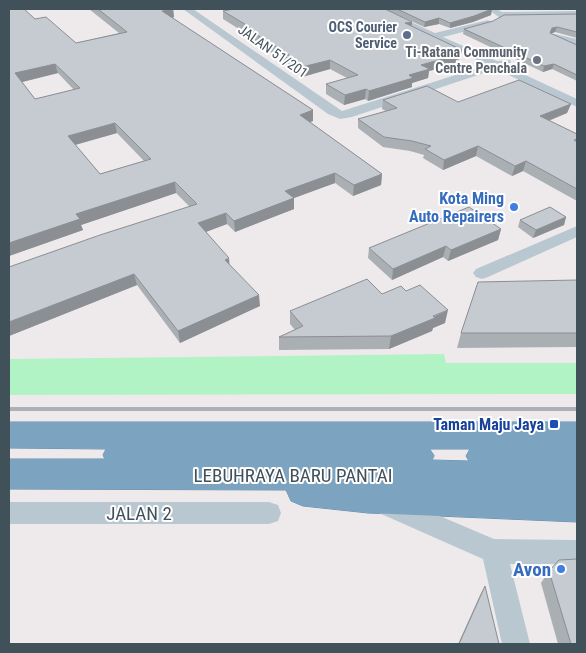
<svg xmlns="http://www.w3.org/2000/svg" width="586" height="653" viewBox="0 0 586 653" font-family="'Roboto Condensed',sans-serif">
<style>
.green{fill:#b2f3c5}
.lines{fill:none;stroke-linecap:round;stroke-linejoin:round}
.highway-casing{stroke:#678ead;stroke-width:1}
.minor{fill:#b9c8d0;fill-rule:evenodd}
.highway{fill:#7ca4c1;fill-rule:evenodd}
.rail{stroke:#acb1b7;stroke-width:4}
.wall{fill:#aaafb4;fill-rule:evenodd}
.shaded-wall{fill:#8b8e92}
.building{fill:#c6cbd1;stroke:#8b8e92;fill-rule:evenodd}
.service-dot{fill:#5c6f8a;stroke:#fff;stroke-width:2}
.worship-dot{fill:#6b7280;stroke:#fff;stroke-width:2}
.shop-dot{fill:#3f7fe0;stroke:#fff;stroke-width:2}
.transit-dot{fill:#1a4fb4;stroke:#fff;stroke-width:2}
.labels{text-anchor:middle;stroke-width:4;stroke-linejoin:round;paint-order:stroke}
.far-service-label{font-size:14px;font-weight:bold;fill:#4e5e75;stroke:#fff;text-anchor:end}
.far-street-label{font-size:14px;fill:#41515a;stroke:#fff}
.far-worship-label{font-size:14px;font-weight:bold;fill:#5b616d;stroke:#fff;text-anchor:end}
.shop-label{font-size:16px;font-weight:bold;fill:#366cbe;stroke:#fff;text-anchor:end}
.transit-label{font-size:16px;font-weight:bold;fill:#164399;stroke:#fff;text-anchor:end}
.near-street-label{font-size:19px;fill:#41515a;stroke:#fff}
.near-shop-label{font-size:19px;font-weight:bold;fill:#366cbe;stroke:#fff;text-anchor:end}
</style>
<rect width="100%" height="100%" fill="#eeeaeb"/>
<path class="green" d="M444,354L446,363H577V394L9,395V359Z"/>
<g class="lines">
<defs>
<path id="highway" d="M9,422H577V522L368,513L303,506L291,501L286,490L9,489V459H105L103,455L106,449L9,448ZM430,449H470L466,456L469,461L432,460L434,456Z"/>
</defs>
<use href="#highway" class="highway-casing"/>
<path class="minor" d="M183,9H193L342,111L487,65L372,9H383L435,33L488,20L493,23L491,25L443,37L497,61L510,60L511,62L506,66L577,99V107L496,69L352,117L340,119L328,114Z
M488,9H497L502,12L577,11V17L500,18Z
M555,34L577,39V45L552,39V35Z
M577,226V237L488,277L482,279L476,277L473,273L476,269Z
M388,494L494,539L577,540V564H510L530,644H502L483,559L379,513L376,505L379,497Z
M9,502H269L278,505L281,513L278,521L269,524H9Z"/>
<use href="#highway" class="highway"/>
<path class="rail" d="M9,409H577"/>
</g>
<path class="wall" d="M9,9L35,19L76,43L119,33L89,9H173L174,17L172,18L313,110V121L309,122L382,174L381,185L353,196L335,183L294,198V209L235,232L227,224L206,232L260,306L180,343L137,285L9,336L190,207L176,193L81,225L83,230L9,256ZM58,73L74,90L35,99L22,82ZM117,133L144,161L100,174L75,145Z
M387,9H492L491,15L473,22L450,28L439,24L424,27L387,10Z
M500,9H577L503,10Z
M223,11L412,22V27L462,50L460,59L456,60L455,64L429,71L428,78L412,83V87L368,101L365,99L344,105L326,94V84L347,78L330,69L302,77L285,65L284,61L250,39V36L223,19Z
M577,14V38L555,32L551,34L577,45V81L552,69L543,72L463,34L464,29Z
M383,100L458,102L571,104L567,113L549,121L577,134V201L523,171L512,176L476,156L443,170L423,158L424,155L410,151L383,147L358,128V119L386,111L382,109Z
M566,217L564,225L533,238L518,227L520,220Z
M501,229L498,240L448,261L443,257L392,280L368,258L369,248Z
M577,280V347L457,348L461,333Z
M382,294L445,323L433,328L432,331L389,349L279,350V337L295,330L290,324V311Z
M549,571L577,644H558L541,583Z
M485,586L499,644H458L480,595Z"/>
<path class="shaded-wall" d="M173,9L174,17L163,20L162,11Z
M492,9L491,15L473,22L450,28V23Z
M439,18V24L424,27L425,22Z
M412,22L411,30L405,23Z
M557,27L555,32L550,34L552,28Z
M462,50L460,59L456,60L455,64L429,71L428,78L412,83V87L368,101L369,91L409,75L421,65L453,53Z
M330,60V69L302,77V67Z
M55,64L58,73L18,83L15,73Z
M554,64L552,69L543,72L544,66Z
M366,89L365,99L344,105L345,95Z
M571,104L567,113L537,125L540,116Z
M313,110V121L300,126V115Z
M115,123L117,133L71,146L68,136Z
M478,146L476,156L443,170L444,160Z
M526,161L523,171L512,176L515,166Z
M335,173V183L294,198V209L235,232L234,221L285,191Z
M382,174L381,185L353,196L354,185Z
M175,182L176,193L81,225L83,230L9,256V243L76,214Z
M226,213L227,224L200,234L198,223Z
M566,217L564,225L533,238L536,230Z
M501,229L498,240L448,261L451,250Z
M446,246L443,257L392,280L393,269Z
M229,258L230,270L225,260Z
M134,274L137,285L9,336V322Z
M259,295L260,306L180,343L178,331Z
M448,310L445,323L433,328L432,331L389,349L391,336Z"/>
<path class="building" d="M9,9H24L35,19L46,17L76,43L127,32L98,9H173L162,11L313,110L300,115L382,174L354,185L335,173L285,191L294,198L234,221L226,213L198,223L229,258L225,260L259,295L178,331L134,274L9,322V267L100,235L197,204L175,182L76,214L80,219L9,243ZM55,64L80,88L35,99L15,73ZM115,123L151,159L100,174L68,136Z
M234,9H385L412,22L405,23L462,50L453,53L457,55L421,65L430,69L409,75L413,78L369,91L366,89L345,95L326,84L358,75L330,60L302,67L284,56L289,55L249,30L253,29L223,11Z
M397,9H492L474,16L450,23L439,18L425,22Z
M577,14V32L557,27L552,28L550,33L577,45V75L554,64L544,66L464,29L493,21L504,15Z
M519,80L571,104L540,116L577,134V139L574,140L577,142V189L526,161L515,166L478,146L444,160L425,149L431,146L412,141L384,137L358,119L397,108L383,100L427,86L458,102Z
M469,207L501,229L451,250L446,246L393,269L369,248Z
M550,207L566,217L536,230L520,220Z
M367,279L382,294L401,286L406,291L420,285L448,310L433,316L435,318L391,336L279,337L303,326L290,311Z
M577,280V333H461L478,282Z
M577,559V644H571L549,571L559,560Z
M485,586L499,644H459Z"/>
<circle class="service-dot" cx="407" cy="35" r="5"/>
<circle class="worship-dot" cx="537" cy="60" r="5"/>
<g class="shop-dot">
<circle cx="514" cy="207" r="5"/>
<circle cx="561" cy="569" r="5"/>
</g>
<rect class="transit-dot" x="549" y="419" width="10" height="10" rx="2.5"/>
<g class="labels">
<g class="far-service-label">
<text x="397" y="32">OCS Courier<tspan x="397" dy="16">Service</tspan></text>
</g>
<g class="far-street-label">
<text transform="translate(273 51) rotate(35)" y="5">JALAN 51/201</text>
</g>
<g class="far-worship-label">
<text x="527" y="57">Ti-Ratana Community<tspan x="527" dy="16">Centre Penchala</tspan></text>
</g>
<g class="shop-label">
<text x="504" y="204">Kota Ming<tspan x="504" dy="18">Auto Repairers</tspan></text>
</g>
<g class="transit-label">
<text x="544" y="430">Taman Maju Jaya</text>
</g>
<g class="near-street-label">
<text x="293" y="482">LEBUHRAYA BARU PANTAI</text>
<text x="139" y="520">JALAN 2</text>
</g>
<g class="near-shop-label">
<text x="551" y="576">Avon</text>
</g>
</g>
<rect width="586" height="653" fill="none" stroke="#41515a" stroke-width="20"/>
</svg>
